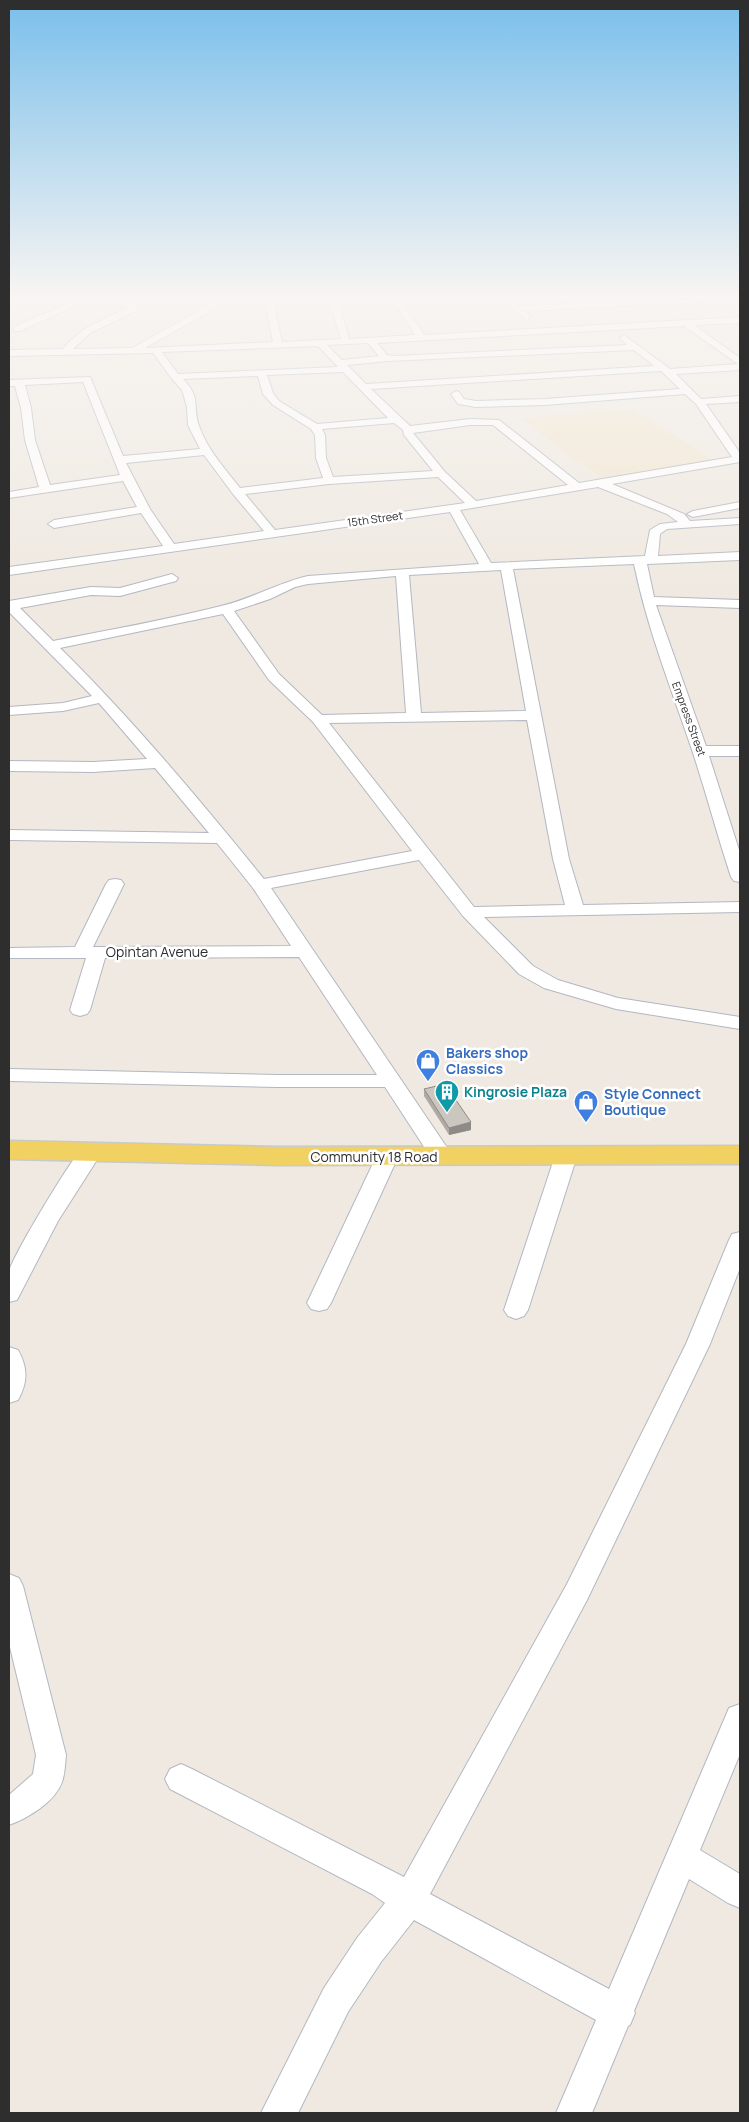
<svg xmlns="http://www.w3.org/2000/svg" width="749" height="2122" viewBox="0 0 749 2122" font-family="Manrope,sans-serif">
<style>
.education{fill:#f0e6d1}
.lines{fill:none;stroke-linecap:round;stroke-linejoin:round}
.minor-casing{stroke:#b4b7c1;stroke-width:2}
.major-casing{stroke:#c9c9c9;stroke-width:3}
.minor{fill:#fff;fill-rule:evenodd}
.major{fill:#f2d163;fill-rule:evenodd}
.wall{fill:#afaba4}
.shaded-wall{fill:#8e8b86}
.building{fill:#cbc7bf;stroke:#8e8b86}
.labels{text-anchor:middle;stroke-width:5;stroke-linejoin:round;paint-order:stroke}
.far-street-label{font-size:11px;fill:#2e2e2e;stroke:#fff}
.street-label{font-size:14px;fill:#2e2e2e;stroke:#fff}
.shop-label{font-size:14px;font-weight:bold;fill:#366cbe;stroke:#fff;text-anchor:start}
.culture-label{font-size:14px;font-weight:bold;fill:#0d838f;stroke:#fff;text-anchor:start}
</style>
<rect width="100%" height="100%" fill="#efe9e1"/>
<path class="education" d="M633,409L717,463L604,480L581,462H576L522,418Z"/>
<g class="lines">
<defs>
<path id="minor" d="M51,295H77L136,302L140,304L136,311L90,333L73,349L132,348L218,300H139L138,298L142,296H390L400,298L424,335L740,317V323L694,325L740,358V370L676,374L701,399L740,396V402L706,404L740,453V462L612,484L684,514L690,521L740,518V524L667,529L660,534L658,556L740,552V560L647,564L654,597L740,600V608L656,605L706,746H740V756H709L740,853V882L734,881L731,877C717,835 706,792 692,750C671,688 647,628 634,564L513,569L569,859L583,905L740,902V912L484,917L533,966L558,980L618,998L740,1017V1029L616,1009L544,988L519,974L463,916L419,860L271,888L450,1152L453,1157L450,1162L442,1164L434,1162L385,1087H278L9,1081V1069L278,1075H377L299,957L105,958L90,1010L87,1014L80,1016L73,1014L70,1010L86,958H9V948L75,947L106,884L109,880L115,879L121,880L124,884L93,947L291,946L253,888L217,843L9,840V830L209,833L155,768L93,772L9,771V761L93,762L147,759L99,703L63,711L9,715V707L63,703L92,696L9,612V601L91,587L120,588L172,574L178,578L176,581L120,596L91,595L20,608L53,641C109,630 166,620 221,606C251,599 278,583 308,576L479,564L450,512L9,575V567L163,546L141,513L54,528L48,524L54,520L137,507L123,481L9,498V492L39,487L25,440L21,408L15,386H9V380L90,377L123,456L200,449L188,425L187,407L182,390L172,379L153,353L9,356V350L63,349L69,342L84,329L131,306L86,301L20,331H14V327L75,300L55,297ZM230,300H265L273,342L145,348ZM273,300H329L341,339L282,342ZM338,300L394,302L415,335L349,339ZM684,326L738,364L670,369L624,335L620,338L627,345L394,356L387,355L377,343ZM368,343L379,356L342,360L327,345ZM318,346L338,367L178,374L162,352ZM634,350L654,366L366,384L347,365L388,361ZM661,371L680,389L545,399L476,401L464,399L459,392L456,391L451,394L458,404L476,407L545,405L685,394L696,404L732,457L579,483L499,420L470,419L410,426L371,389ZM343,372L388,418L317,424L279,401L273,393L267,375ZM258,376L263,394L273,405L311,429L315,435L316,458L323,478L240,488C225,469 207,449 199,426C192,407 202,398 183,379ZM83,382L120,475L50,485L35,440L31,408L25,385ZM394,423L403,430L404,435L433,471L333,477L326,458L325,435L322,429ZM470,425H493L568,485L476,501L445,472L413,433ZM204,455L233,494L264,531L174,544L150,509L126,463ZM438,477L465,503L275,530L245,494L329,484ZM598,487L667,514L678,522L660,524L650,530L645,556L491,563L460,510ZM501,570L526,711L421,713L409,575ZM396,576L406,713L322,715L279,674L234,611L270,599L295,587L308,584ZM223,614L269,680L313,722L412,851L264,879C199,799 134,721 60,648ZM527,720L553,859L565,905L474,907L329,723Z
M496,295H505L519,306L724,297L728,299L724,301L525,311L531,317L527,320Z
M740,502V508L693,517L687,514L693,511Z
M91,1145L99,1147L102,1152L58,1221L17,1300L9,1302C9,1293 7,1281 9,1272C11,1259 74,1153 84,1147C86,1146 89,1146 91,1145Z
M566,1149L574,1151L577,1156L528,1310L524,1316L516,1319L508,1316L504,1310L555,1156L558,1151Z
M387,1150L395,1152L398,1157L331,1303L327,1309L319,1311L311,1309L307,1303L376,1157L379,1152Z
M740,1232V1268L710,1344L587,1600L430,1894L609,1989L729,1708L740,1704V1754L700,1850L740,1874V1908L728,1903L689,1879L634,2011L635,2013L630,2025L628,2026L592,2113H556L596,2020L414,1920L381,1962L348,2012L298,2113H261L324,1988L357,1938L385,1903L372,1894L170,1789L165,1779L170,1769L181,1764L192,1769L404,1877L567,1584L686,1344L729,1240L732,1234Z
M9,1347L18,1350C28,1368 28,1382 18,1400L9,1403Z
M9,1574L19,1578L23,1586L66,1755C65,1764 65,1774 62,1782C55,1802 28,1818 9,1825V1795L33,1774L36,1755L9,1643Z"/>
<path id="major" d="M9,1141L276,1147L740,1146V1164L276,1165L9,1159Z"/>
</defs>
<use href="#minor" class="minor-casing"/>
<use href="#major" class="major-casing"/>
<use href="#minor" class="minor"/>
<use href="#major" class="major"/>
</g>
<path class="wall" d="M424,1089L471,1122V1130L449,1135L424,1096Z"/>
<path class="shaded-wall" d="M471,1122V1130L449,1135V1128Z"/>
<path class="building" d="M445,1084L471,1122L449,1128L424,1089Z"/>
<linearGradient id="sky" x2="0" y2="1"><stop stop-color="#7abfeb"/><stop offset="0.5" stop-color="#f8f5f2"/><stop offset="1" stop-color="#f8f5f2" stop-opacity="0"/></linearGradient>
<rect width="749" height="592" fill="url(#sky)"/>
<defs>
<symbol id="shop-pin" viewBox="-11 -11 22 30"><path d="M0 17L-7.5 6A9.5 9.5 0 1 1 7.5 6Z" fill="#3f7fe0" stroke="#fff"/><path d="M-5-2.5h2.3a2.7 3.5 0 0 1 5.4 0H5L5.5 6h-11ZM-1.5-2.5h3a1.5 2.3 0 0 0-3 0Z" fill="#fff"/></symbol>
<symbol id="building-pin" viewBox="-11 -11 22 30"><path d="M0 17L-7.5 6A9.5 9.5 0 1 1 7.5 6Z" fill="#0f9aa8" stroke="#fff"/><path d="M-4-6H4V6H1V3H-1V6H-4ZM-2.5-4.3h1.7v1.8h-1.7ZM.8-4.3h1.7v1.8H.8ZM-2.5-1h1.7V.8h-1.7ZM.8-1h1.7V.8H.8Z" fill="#fff"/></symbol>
</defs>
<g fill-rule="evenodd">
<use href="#shop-pin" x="414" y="1047" width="28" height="38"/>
<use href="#building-pin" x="433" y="1078" width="28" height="38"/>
<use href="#shop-pin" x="572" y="1088" width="28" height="38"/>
</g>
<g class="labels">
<g class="far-street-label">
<text transform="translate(375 519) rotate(-8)" y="4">15th Street</text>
<text transform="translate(689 719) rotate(70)" y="4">Empress Street</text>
</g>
<g class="street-label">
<text x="157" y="957">Opintan Avenue</text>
<text x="374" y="1162">Community 18 Road</text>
</g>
<g class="shop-label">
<text x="446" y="1058">Bakers shop<tspan x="446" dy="16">Classics</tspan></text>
<text x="604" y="1099">Style Connect<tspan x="604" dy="16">Boutique</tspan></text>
</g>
<g class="culture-label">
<text x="464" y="1097">Kingrosie Plaza</text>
</g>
</g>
<rect width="749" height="2122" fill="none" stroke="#2e2e2e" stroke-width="20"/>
</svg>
